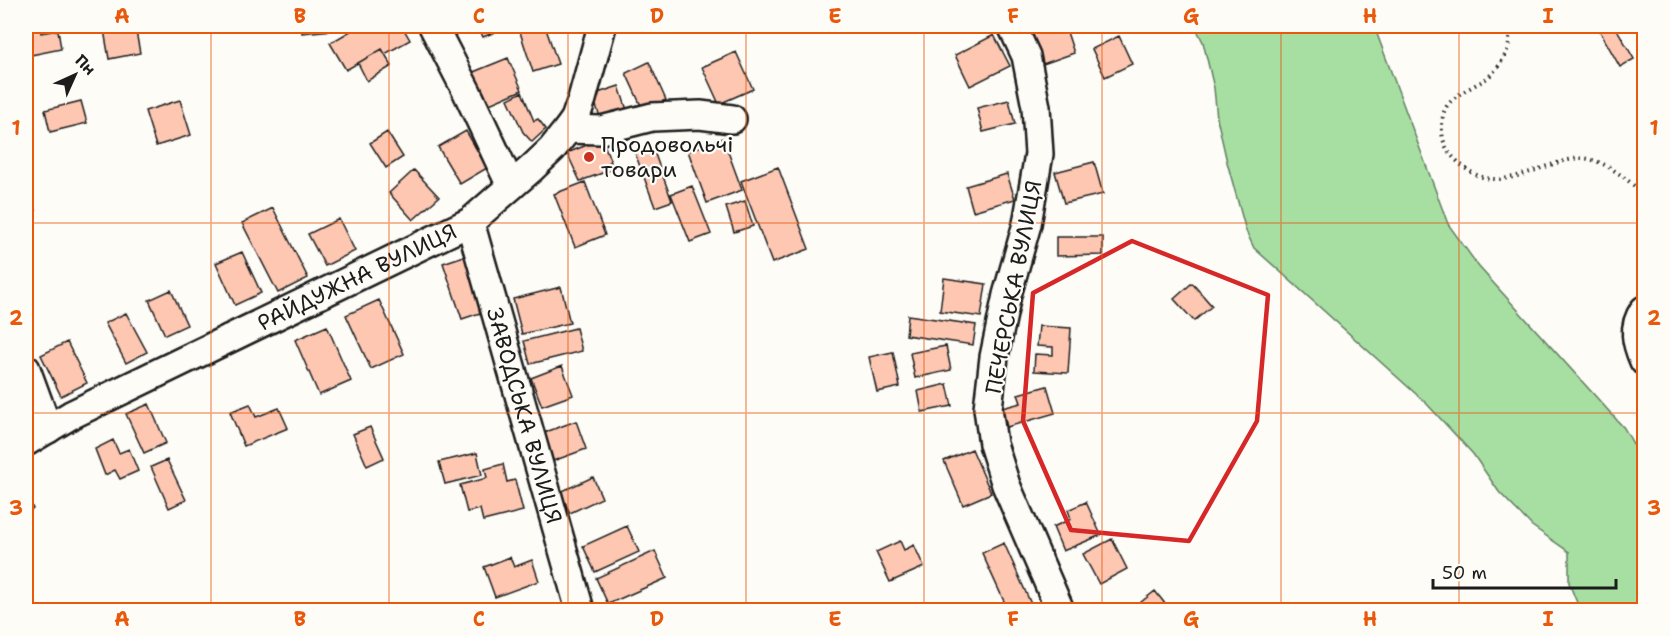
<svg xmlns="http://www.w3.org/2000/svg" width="1670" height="636" viewBox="0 0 1670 636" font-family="'Shantell Sans',sans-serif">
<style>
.green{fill:#a7dfa3;stroke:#627e60;stroke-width:1.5}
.building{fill:#fec7b1;stroke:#1c1c1c;stroke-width:1.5}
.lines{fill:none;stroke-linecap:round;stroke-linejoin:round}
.minor-casing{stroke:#1c1c1c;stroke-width:32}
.path{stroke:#1c1c1c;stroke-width:4;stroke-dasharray:1.5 4.5;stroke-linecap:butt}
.minor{stroke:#fdfcf7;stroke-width:27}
.marked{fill:none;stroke:#d62828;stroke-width:4.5;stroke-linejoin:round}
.grid{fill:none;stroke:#e8590c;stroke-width:1.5;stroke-opacity:0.55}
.poi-dot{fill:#c8321e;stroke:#fdfcf7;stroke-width:2}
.labels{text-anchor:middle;stroke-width:4.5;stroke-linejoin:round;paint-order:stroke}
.poi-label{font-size:22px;fill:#1c1c1c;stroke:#fdfcf7;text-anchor:start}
.street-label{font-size:22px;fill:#1c1c1c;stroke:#fdfcf7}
.neatline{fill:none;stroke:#e8590c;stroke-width:2}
.grid-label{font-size:20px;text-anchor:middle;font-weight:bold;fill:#e8590c}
</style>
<rect width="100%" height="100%" fill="#fdfcf7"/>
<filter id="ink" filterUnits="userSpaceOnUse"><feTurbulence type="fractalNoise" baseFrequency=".0167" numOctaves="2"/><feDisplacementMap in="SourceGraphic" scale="12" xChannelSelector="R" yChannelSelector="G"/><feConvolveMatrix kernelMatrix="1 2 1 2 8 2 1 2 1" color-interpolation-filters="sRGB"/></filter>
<g filter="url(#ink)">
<path class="green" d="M1195,26H1374L1448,224L1479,267L1624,428L1644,463V610H1580L1569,583V552L1532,526L1499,492L1473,454L1426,403L1254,248L1246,231L1227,162L1217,118L1214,88L1203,42Z"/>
<path class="building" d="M26,26H39L41,33L58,30L61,49L26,56Z
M135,26L140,53L109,59L104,30Z
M301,26H332L333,30L302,33Z
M359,26H402L410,40L385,54L382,49L346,70L330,43Z
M478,26H510L483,37Z
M518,26H545L558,64L533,72Z
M1030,26H1048V27L1065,26L1074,53L1043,64Z
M1597,26H1615L1634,59L1620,67Z
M994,35L1010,66L970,86L955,55Z
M1119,36L1132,64L1105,77L1092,49Z
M382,49L392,66L367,81L358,63Z
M736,52L753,89L719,104L702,67Z
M508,58L522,90L485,106L471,73Z
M649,62L666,100L643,110L626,73Z
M619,86L628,113L602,122L592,95Z
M522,92L534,121L538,119L546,129L532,142L523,132L508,99Z
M180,100L191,135L156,146L145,111Z
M1009,100L1015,124L983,132L977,108Z
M81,101L87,123L50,132L45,110Z
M466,131L487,168L460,184L438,147Z
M387,132L403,157L386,168L370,143Z
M723,138L742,190L707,203L688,151Z
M602,139L611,162L608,163L611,170L580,181L567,153Z
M652,146L672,201L655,207L635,153Z
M1094,162L1103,194L1064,203L1055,172Z
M778,167L809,249L772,263L741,181Z
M414,170L439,197L413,220L389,193Z
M1007,174L1015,199L973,211L966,186Z
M585,182L605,235L575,247L554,194Z
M692,186L711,234L690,242L671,194Z
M26,199L36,210L26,219Z
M745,201L753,226L734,232L726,207Z
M273,208L308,278L278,293L242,223Z
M339,219L355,251L325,266L308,234Z
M1056,237H1103V255L1056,256Z
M242,252L261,293L235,305L216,263Z
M467,255L486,311L462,319L443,263Z
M944,278L986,284L981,317L940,311Z
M1192,283L1212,306L1194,321L1174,299Z
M561,287L570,323L522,334L513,299Z
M171,290L187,325L165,335L149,300Z
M379,300L404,354L371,369L346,315Z
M126,313L147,352L126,363L105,323Z
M908,315L976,325L973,345L906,335Z
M327,326L351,381L319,395L295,340Z
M1039,326L1071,328L1068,373L1034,371L1035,354L1053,355V347L1037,346Z
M576,328L582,351L530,364L524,341Z
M67,342L87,383L61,396L41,355Z
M946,346L951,370L915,378L910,353Z
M893,352L900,387L877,392L869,357Z
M562,366L573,395L542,406L531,378Z
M947,384L952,406L922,412L918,391Z
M1047,386L1055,413L1007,427L1002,408L1021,403L1018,394Z
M149,404L166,443L144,453L126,414Z
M250,404L256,417L279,408L288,428L244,446L230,412Z
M576,421L586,449L553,461L543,433Z
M370,427L384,458L367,466L353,434Z
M113,440L119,453L129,449L138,471L120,479L115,470L105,475L95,449Z
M972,449L991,493L963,505L944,461Z
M477,453L482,475L445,484L439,462Z
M167,460L186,500L169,508L151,467Z
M503,464L507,482L515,480L523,511L483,521L480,509L467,512L460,485L487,478L485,469Z
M593,477L602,498L570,513L560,492Z
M26,493L33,509L26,513Z
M1086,502L1101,535L1063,551L1053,527L1071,519L1068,510Z
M627,526L639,552L595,572L583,546Z
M1112,539L1127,569L1099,584L1083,554Z
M900,541L904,550L914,545L924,567L890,582L876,552Z
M1004,543L1031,604L1016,610H1008L982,553Z
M655,551L667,578L608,604L596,578Z
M510,557L514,567L532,560L539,581L495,597L484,567Z
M1155,591L1170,610H1131Z"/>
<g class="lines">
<defs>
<g id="minor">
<path d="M433,26L467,92L511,186"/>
<path d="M1012,26L1026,56L1036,107L1039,154L1027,224L1007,295L994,357L988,408L993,444L1006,485L1060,610"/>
<path d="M568,129L601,130L652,117L700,115L732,119"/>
<path id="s1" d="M470,222L580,610"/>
<path d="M1644,310C1632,327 1636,343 1644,361"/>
<path d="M26,369L48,429"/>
<path id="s2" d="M26,442L71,415L470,222L532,168L552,149L568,129L575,119L582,99L602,26"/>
</g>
</defs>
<use href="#minor" class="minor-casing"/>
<path class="path" d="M1509,26C1509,33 1510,41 1508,48C1504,59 1496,71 1487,78C1473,88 1446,96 1443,116C1440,135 1443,148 1457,161C1492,196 1525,171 1564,161C1569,160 1576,158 1582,158C1606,160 1626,179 1644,194"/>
<use href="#minor" class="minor"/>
</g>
</g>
<path class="marked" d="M1132,241L1268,295L1257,421L1189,541L1071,530L1023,421L1033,293Z"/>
<path class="grid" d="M211,26V610M389,26V610M568,26V610M746,26V610M924,26V610M1102,26V610M1281,26V610M1459,26V610M26,223H1644M26,413H1644"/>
<circle class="poi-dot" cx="589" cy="157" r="6"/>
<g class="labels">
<g class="poi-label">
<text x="601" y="152">Продовольчі<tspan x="601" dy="25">товари</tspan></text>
</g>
<g class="street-label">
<text dy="8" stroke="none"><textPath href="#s2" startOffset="370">РАЙДУЖНА ВУЛИЦЯ</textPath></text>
<text transform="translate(1013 287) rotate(-79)" y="8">ПЕЧЕРСЬКА ВУЛИЦЯ</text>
<text dy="8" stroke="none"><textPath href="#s1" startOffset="201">ЗАВОДСЬКА ВУЛИЦЯ</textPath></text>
</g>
</g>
<rect width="1670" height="636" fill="none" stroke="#fdfcf7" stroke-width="66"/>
<g transform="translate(75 75) rotate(45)" stroke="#fdfcf7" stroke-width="4.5" paint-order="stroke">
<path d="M0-4.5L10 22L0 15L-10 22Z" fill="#1c1c1c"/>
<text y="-9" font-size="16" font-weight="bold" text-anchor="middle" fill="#1c1c1c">Пн</text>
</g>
<path d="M1433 579v9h183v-9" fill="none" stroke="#1c1c1c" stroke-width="3"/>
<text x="1442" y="579" font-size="18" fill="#1c1c1c" stroke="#fdfcf7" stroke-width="4.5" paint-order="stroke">50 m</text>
<rect x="33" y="33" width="1604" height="570" class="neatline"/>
<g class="grid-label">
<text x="122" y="23">A</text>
<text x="300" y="23">B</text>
<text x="479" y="23">C</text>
<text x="657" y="23">D</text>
<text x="835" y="23">E</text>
<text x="1013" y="23">F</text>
<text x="1191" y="23">G</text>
<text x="1370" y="23">H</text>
<text x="1548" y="23">I</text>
<text x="16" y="135">1</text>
<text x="1654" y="135">1</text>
<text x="16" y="325">2</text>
<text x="1654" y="325">2</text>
<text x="16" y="515">3</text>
<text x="1654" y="515">3</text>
<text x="122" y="626">A</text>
<text x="300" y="626">B</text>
<text x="479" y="626">C</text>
<text x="657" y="626">D</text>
<text x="835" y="626">E</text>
<text x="1013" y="626">F</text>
<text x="1191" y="626">G</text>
<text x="1370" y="626">H</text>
<text x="1548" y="626">I</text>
</g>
</svg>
